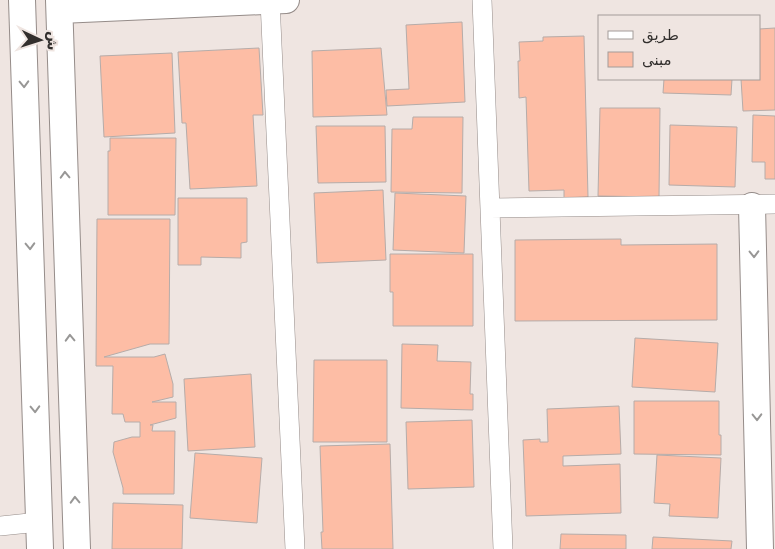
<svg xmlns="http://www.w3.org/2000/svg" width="775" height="549" viewBox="0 0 775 549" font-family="'DejaVu Sans','Noto Sans Arabic',sans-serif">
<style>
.building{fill:#fdbda5;stroke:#b6aca9}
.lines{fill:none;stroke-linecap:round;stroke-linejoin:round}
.street-casing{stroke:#958c89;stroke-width:20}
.secondary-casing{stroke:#958c89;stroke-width:28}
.street{stroke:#fff;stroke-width:19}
.secondary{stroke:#fff;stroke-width:26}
.oneway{stroke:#989796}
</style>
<rect width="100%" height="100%" fill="#efe5e1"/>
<path class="building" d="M462,22L465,102L387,106L386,90L409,89L406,25Z
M775,28V110L743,111L741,79H759V29Z
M584,36L588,197L564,198V190L529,191L526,97L519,98L518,61H520L519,42L543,41V37Z
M259,48L263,115H253L257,186L190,189L186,123H182L178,52Z
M381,48L387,115L313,117L312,51Z
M172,53L175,133L104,137L100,56Z
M664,79H732L731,95L663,93Z
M600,108H660L659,197L598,196Z
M753,115L775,116V179H765V162H752Z
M413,117H463L462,193L391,192L392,129H412Z
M670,125L737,127L735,187L669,185Z
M316,126H385L386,182L318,183Z
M110,138H176L175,215H108V151H110Z
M383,190L386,260L317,263L314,193Z
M395,193L466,196L464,253L393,250Z
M178,198H247V242L241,243V258L201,257V265H178Z
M97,219H170L169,344H150L104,357H154L165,354L173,384V397L152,402H176V418L150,425H153L152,431H175L174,494H123V488L113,452L114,442L132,437H140V422H125L123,414H112L113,366H96Z
M621,239V245L717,244V320L515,321V240Z
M390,254H473V326H393V292H390Z
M635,338L718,343L715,392L632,387Z
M402,344L438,345L437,361L471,362L470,394H473V410L401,408Z
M314,360H387V442H313Z
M251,374L255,447L188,451L184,379Z
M634,401H719V435H721V455L634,454Z
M619,406L621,454L563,456V466L620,464L621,513L526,516L523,440L540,439V442H548L547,409Z
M472,420L474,487L408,489L406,422Z
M390,444L393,549H322L321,532H323L320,446Z
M195,453L262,458L257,523L190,518Z
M657,455L721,458L718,518L669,516L670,504L654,503Z
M113,503L183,505L182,549H112Z
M561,534L626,535V549H560Z
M653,537L732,541L731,549H652Z"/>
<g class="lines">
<defs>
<path id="street" d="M482,0L503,549
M270,1L295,549
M490,208L775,204
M0,526L39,522"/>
<path id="secondary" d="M22,0L40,549
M59,0L77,549
M60,10L286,0
M752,206L760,549"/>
</defs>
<use href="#street" class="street-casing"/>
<use href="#secondary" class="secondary-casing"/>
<use href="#street" class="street"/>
<use href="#secondary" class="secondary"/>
</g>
<defs><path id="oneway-chevron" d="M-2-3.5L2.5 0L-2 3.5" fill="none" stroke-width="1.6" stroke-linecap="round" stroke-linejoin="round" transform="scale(1.25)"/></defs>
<g class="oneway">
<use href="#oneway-chevron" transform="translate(24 84) rotate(88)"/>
<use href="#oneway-chevron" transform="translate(65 175) rotate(-92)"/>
<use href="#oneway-chevron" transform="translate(30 246) rotate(88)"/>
<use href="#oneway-chevron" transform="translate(754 254) rotate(89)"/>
<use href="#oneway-chevron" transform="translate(70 338) rotate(-92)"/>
<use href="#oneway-chevron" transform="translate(35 409) rotate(88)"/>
<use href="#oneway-chevron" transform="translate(757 417) rotate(89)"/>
<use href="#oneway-chevron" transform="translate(75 500) rotate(-92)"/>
</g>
<rect x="598" y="15" width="162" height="65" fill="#efe5e1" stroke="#a39c99"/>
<rect x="608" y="31" width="25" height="8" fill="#ffffff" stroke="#a39c99"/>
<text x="642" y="40" font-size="15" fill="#322f2d">طريق</text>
<rect x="608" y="52" width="25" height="15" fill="#fdbda5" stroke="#a39c99"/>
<text x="642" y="65" font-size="15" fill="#322f2d">مبنى</text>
<g transform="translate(40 40) rotate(94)" stroke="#efe5e1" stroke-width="4" paint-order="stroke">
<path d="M0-4L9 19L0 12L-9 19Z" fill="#322f2d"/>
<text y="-8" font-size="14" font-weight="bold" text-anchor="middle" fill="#322f2d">ش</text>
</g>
</svg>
